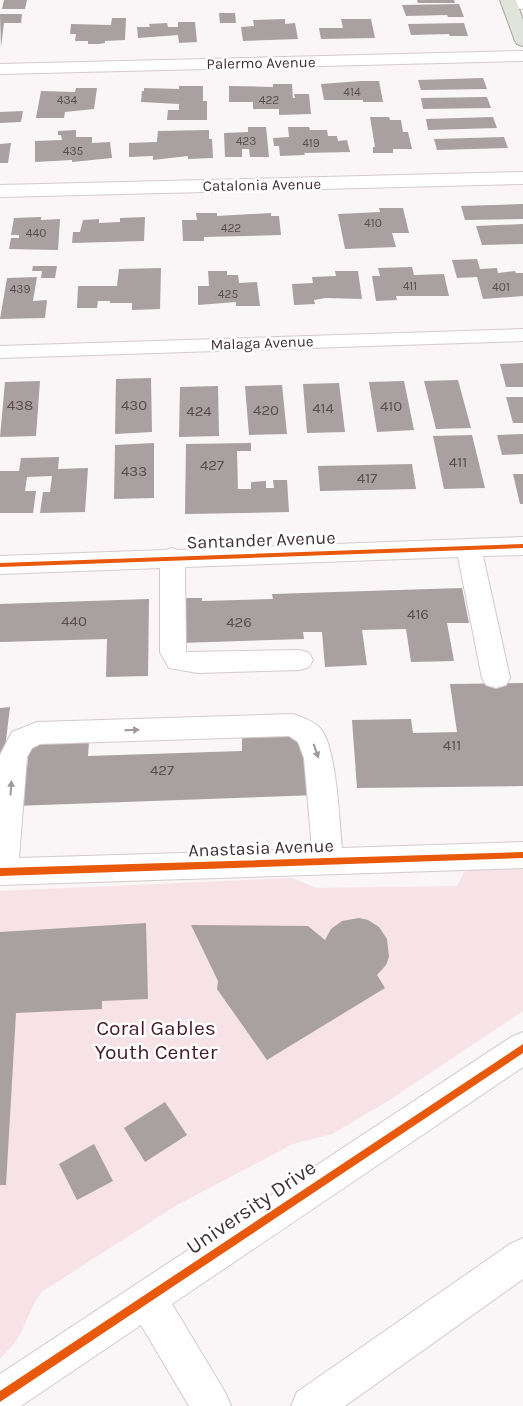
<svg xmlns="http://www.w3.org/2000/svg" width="523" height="1406" viewBox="0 0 523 1406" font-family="Karla,sans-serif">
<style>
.green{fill:#f6e2e7}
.building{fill:#a8a0a1}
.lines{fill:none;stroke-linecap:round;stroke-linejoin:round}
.minor-casing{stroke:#d4cacc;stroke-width:2}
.major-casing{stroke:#a4a697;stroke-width:2}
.minor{fill:#fefefe;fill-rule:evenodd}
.major{fill:#e1e4db;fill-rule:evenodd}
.cycleway-casing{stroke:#fff;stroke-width:3}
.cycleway{fill:#e8590c;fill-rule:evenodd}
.oneway{fill:#a09899}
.labels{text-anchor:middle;stroke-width:5;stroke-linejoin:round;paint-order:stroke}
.far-number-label{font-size:12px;fill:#5b4d4f}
.far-street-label{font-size:15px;fill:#413134;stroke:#fff}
.number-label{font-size:15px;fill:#5b4d4f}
.street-label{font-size:18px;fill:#413134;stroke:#fff}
.near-park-label{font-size:21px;fill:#461927;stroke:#fff}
.near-street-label{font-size:21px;fill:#413134;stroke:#fff}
</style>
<rect width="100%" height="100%" fill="#faf5f6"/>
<path class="green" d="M523,866V1011L388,1101L332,1134L293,1144L177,1205L43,1291C32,1303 29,1316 22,1330C17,1342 8,1350 0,1359V891L292,878L317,888L457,886L467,867Z"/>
<path class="building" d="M4,0H27L25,9H2Z
M417,0H454L455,3H418Z
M459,4L464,17H448L447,15L406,16L402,5Z
M219,13H235L236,23H220Z
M0,14H22L21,23H4L1,47Z
M112,18H126L125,40L105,41V43L99,44H88V41H75L76,34H70L71,24L111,25Z
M285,19V24L295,23L298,39L243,41L241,27L254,26L253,20Z
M341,19H371L375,38L321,39L319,28H343Z
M178,22H195L197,42L179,43L178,35L138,38L137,27H150L149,24L167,23L168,27H178Z
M464,23L468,36H450L449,34L411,35L408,24Z
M483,78L487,89L421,90L418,80Z
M361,81H379L383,102H363V100H324L321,84Z
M273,84H292L293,98H295L294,94H309L311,114L279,115V109H253V102H229V86L273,87Z
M179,86H203V101H207V120H167L168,110H179V104L141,102L142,91H144V88L179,89Z
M76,88H97L94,109L65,112L64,118H36L41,91L75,92Z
M487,97L491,108L423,109L421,98Z
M23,111L21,122L0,123V112Z
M370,117H389L390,120H401L403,132H408L412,149H393V153H373V147H375Z
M493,117L497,128L428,130L426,119Z
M248,127H266L269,157H250L249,149H242V157H225L224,133L248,132Z
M288,127H309L310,130H327L328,136H337L338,141L347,140L350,152L304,153L305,155L280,156L279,146H274L273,138L289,137Z
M76,130V137H92V143L110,142L112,158L72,162V160L35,162V141L62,140L61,135H58V131Z
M209,130V139H212L213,158L188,159V156L153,160V156L129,157V143L157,142L158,131Z
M504,137L508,148L437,150L434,139Z
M11,143L8,163H0V144Z
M523,204V219L465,220L461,206Z
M379,208H403L409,233H392L396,247L345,249L338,214L380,212Z
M196,213H217V216L271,213V216H279L281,235L204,237V241H183L182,220H197Z
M41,217V220L60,219L58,250L9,249L11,238H19V235H11L14,218Z
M145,217L144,241L72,243L73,232H80L83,220L99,219V223L120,222V218Z
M523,224V244L482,245L476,226Z
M477,259L480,269L497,268L498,273L515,271L516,273H523V296L483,299L477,277L457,278L452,260Z
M33,266H57L55,278H41L42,271H32Z
M412,267L414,275L444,274L449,296H396L397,300L376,301L372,276H380L378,268Z
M161,268L160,309L132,310V303H110V301H98L97,308H77L78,286H117L119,269Z
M208,271H227V275H238L239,283L257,282L260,306H236V302L198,305V286H209Z
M335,271H358L362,299L326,298L314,300L315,304L294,305L292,284L313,283L312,277L336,276Z
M37,277L33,301L47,300L45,318L0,319L7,278Z
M523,363V387H506L500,364Z
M151,378L152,432L115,434L116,379Z
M458,380L471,428L436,429L424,381Z
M40,381L36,436L0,437L5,382Z
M404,381L414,430L377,432L369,382Z
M339,383L345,432L307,433L303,384Z
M282,385L287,434L249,435L245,386Z
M218,386L219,436L179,437L180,387Z
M506,397H523V423H513Z
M523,434V454L502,455L497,435Z
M472,435L485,488L444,489L433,436Z
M154,443V498L114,499L115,445Z
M251,443V451H237L238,489H251V482L266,481V488H274L273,480H287L289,512L185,514L186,444Z
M59,457L58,469L88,468L85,512L40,513L43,492H50L52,476L27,477L25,491H36L33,513H0V471H19L21,458Z
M412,464L416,489L320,491L318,466Z
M513,474H523V504H520Z
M462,588L469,623H447L454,661L411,662L406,629L362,630L367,665L325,667L322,632H303L304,639L180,643V598H202V601L273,599L272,594Z
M149,599L148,676L106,677L107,639L0,642V604Z
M523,683V786L357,788L352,720L411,719L413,733L457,732L450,684Z
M10,707L1,781H0V708Z
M302,734L318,795L14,806L18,768H27L29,745L89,742L88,756L242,751V736Z
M359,918L368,920L379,927L387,939L389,957L386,965L377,975L385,988L267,1060L217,989L218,981L191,925L308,926L325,940L331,929L342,921Z
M146,923L148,999L102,1001V1009L16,1013L6,1185H0V932Z
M165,1102L187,1135L145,1162L124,1128Z
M94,1144L113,1181L77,1200L59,1164Z"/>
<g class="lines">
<defs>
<path id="minor" d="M523,0V9L504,7L501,4L507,0Z
M523,51V61L0,74V64Z
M523,172V184L0,197V185Z
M523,329V341L0,358V346Z
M523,537V555L483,556L510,678L506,685L496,688L486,685L482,678L458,557L185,567L186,652L300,650L309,653L313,660L309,667L300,670L198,673L169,668L160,652V568L0,574V556L165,550L172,548L177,550Z
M293,714C301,717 314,721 320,728C337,747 339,821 342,848L523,842V868L0,885V755L12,732L37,722ZM289,736L298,742L304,758L312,849L19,858L27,757L32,748L40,744Z
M523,1032V1067L172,1304L225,1392L231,1406H189L141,1325L21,1406H0V1374L511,1037Z
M523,1238V1279L345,1406H291L297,1392L510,1244Z"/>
<path id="major" d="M500,0H516L523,20V46L517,44L515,41Z"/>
</defs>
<use href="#minor" class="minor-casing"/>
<use href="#major" class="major-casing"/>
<use href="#minor" class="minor"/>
<use href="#major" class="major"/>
<defs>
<path id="cycleway" d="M523,544V548L0,567V563Z
M523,852V858L0,876V868Z
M523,1044V1053L0,1402V1391Z"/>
</defs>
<use href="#cycleway" class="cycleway-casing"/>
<use href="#cycleway" class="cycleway"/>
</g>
<defs><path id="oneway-solid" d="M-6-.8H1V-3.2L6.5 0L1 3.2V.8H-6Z" transform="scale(1.25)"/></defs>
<g class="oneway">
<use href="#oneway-solid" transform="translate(132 730) rotate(-2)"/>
<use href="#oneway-solid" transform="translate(316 751) rotate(71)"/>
<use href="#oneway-solid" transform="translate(11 788) rotate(-86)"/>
</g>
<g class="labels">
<g class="far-number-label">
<text x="352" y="96">414</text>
<text x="67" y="104">434</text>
<text x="269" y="104">422</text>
<text x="246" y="145">423</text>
<text x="311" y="147">419</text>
<text x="73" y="155">435</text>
<text x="373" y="227">410</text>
<text x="231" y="232">422</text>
<text x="36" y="237">440</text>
<text x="410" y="290">411</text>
<text x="501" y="291">401</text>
<text x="20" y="293">439</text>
<text x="228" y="298">425</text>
</g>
<g class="far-street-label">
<text transform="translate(261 63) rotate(-1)" y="5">Palermo Avenue</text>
<text transform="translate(262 185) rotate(-1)" y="5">Catalonia Avenue</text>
<text transform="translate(262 343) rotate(-2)" y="5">Malaga Avenue</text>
</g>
<g class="number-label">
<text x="20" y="410">438</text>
<text x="134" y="410">430</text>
<text x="391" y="411">410</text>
<text x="323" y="413">414</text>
<text x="266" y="415">420</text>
<text x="199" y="416">424</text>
<text x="458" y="467">411</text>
<text x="212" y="470">427</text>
<text x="134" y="476">433</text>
<text x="367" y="483">417</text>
<text x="418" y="619">416</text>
<text x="74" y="626">440</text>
<text x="239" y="627">426</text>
<text x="452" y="750">411</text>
<text x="162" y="775">427</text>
</g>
<g class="street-label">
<text transform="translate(261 540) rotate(-2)" y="6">Santander Avenue</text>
<text transform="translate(261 848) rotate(-2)" y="6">Anastasia Avenue</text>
</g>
<g class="near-park-label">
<text x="156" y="1035">Coral Gables<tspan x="156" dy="24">Youth Center</tspan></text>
</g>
<g class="near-street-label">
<text transform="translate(251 1207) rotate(-34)" y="7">University Drive</text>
</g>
</g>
</svg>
